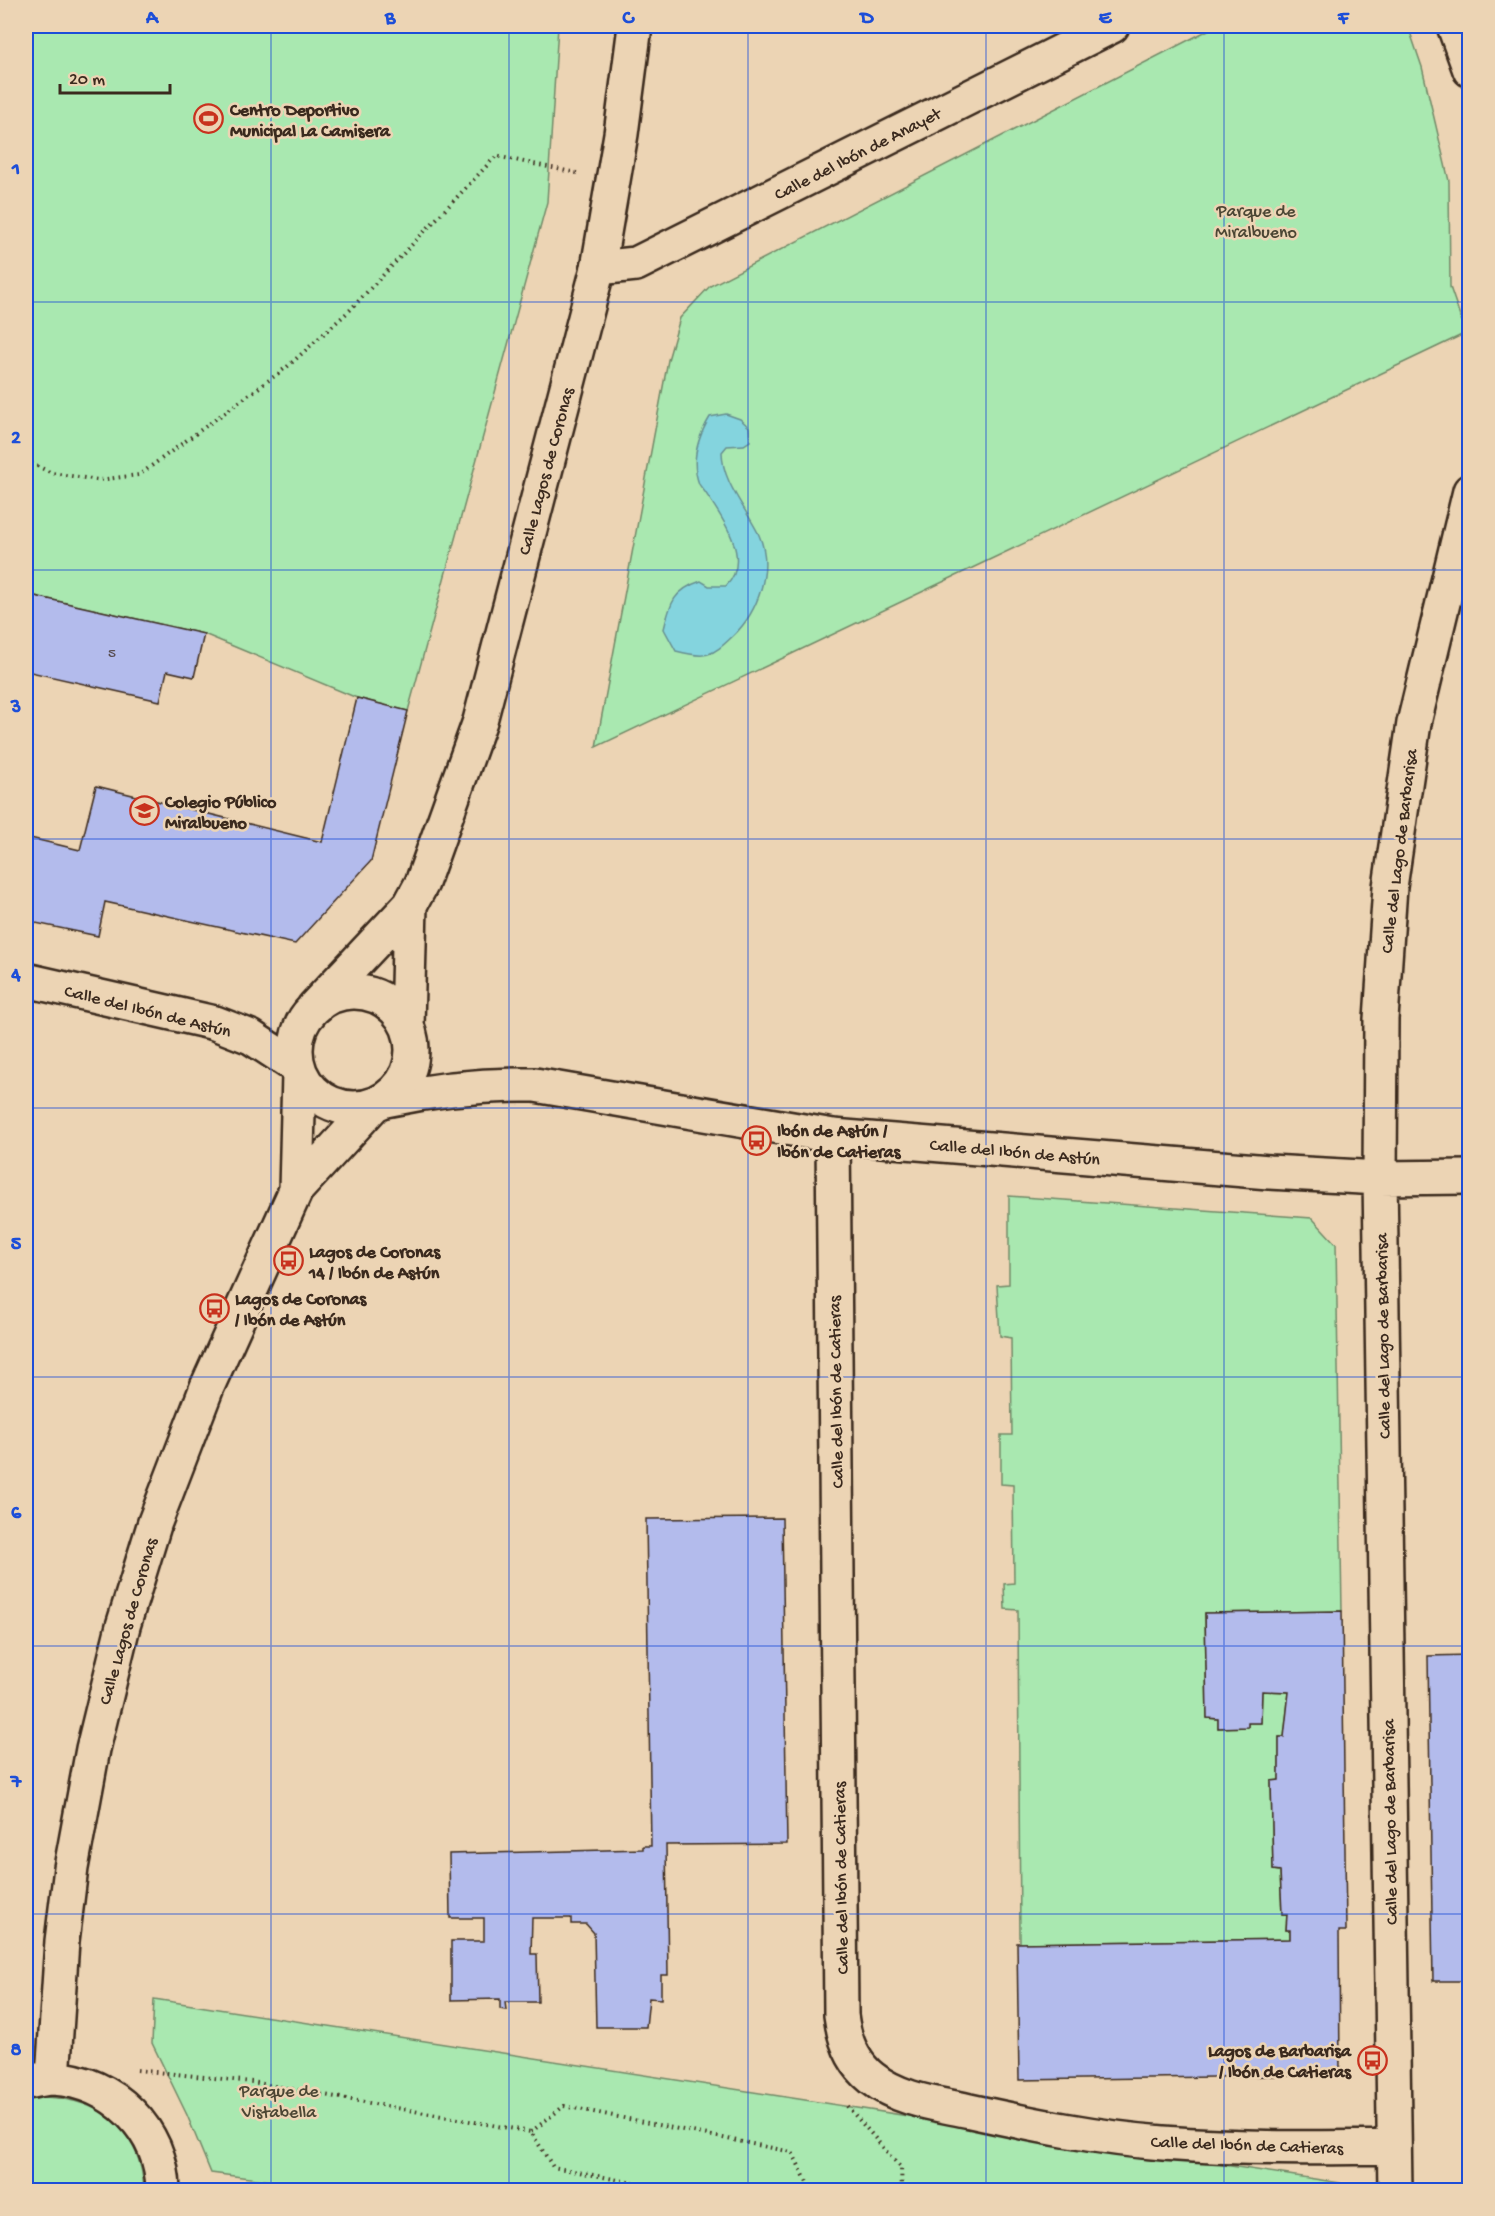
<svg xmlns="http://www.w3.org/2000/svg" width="1495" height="2216" viewBox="0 0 1495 2216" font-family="'Gochi Hand',sans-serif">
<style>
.green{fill:#a9e8b0;stroke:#728967;stroke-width:1.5}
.water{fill:#84d4de;stroke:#679091;stroke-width:1.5}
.building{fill:#b3bbec;stroke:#3b2a1e;stroke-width:1.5}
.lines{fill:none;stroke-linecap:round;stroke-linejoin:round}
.street-casing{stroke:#3b2a1e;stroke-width:38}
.secondary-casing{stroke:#3b2a1e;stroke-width:38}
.path{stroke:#3b2a1e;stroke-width:4;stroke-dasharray:1.5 4.5;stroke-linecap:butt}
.street{stroke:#ecd4b4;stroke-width:33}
.secondary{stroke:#ecd4b4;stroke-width:33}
.grid{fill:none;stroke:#1d4ed8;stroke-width:1.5;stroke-opacity:0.55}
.labels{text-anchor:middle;stroke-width:5;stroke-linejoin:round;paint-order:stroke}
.number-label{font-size:15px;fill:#594e52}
.poi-label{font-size:18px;font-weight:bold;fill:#3b2a1e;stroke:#ecd4b4;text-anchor:start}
.street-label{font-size:18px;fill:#3b2a1e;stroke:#ecd4b4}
.park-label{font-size:18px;fill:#4c4634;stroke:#ecd4b4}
.neatline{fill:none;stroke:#1d4ed8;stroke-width:2}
.grid-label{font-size:20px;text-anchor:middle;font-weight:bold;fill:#1d4ed8}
</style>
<rect width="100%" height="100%" fill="#ecd4b4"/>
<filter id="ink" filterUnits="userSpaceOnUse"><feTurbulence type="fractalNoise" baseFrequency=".0167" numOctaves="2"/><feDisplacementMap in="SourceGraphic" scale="12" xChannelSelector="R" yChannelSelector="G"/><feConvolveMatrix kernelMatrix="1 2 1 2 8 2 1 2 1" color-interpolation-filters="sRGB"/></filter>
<g filter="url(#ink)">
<path class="green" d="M26,26H558L547,202L408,711L357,698L204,634L26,594Z
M1216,26H1408L1422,67L1449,181L1450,287L1466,333L596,747L668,360L680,318L710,286Z
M1009,1196L1312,1218L1336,1244L1342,1611L1205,1613L1207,1718L1218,1719V1728L1248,1727V1723H1261L1262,1691L1289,1692L1284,1737H1279V1780L1271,1782L1273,1870L1280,1871L1282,1914H1287L1286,1930H1290V1939L1020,1943L1018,1610L1005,1609L1004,1584L1014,1583L1013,1485L1001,1484V1435H1012L1011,1338L1000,1336L997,1285L1009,1284Z
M154,1999L1340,2183L1346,2190H342L211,2173L187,2115L152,2043Z
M44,2097C102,2099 141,2131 144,2190H26V2100Z"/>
<path class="water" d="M726,414L740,419L749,427L750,441L744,445L727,446L722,452C722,482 746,508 759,535C774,569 758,612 733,636C711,657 706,659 676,651L664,629C670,603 674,590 701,581L709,586H726C752,560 724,520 707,495C705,491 701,488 699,484C690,460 698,437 710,417Z"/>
<path class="building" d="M26,594L204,634L194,677L167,671L160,701L26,671Z
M357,698L408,711L371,861L295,944L105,902L98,936L26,921V837L80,850L96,786L322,842Z
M782,1518L787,1844L666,1845L668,1975H661V1999L649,1998L646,2027H596L594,1933L586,1924H571V1918H532L531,1954H537L538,2002H505L506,2010L500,2009V1999L451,2000V1941H484V1918H450L449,1854L643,1849V1846H651L646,1519Z
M1342,1611L1346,1931H1339L1340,2075L1019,2080L1017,1943L1290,1939V1930H1286L1287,1914H1282L1280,1871L1273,1870L1271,1781L1279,1780V1737H1284L1289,1692L1262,1691L1261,1723H1248V1727L1218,1728V1719L1207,1718L1205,1613Z
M1470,1655V1981H1433L1428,1656Z"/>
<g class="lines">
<defs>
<path id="street" d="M1454,26L1470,70
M598,268L636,264L1112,26
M26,980L215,1023L251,1037L297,1067
M386,1100C435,1089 484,1084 535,1085L833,1136L1269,1172L1380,1178L1470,1177
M833,1136L841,2015C844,2039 853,2063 872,2078C899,2100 938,2104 970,2111C1034,2125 1098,2138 1163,2143C1240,2149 1317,2148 1394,2147
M1395,2190L1380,1178L1381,1019L1390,887L1414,723L1470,491"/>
<path id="secondary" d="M296 1050a58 58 0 1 1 116 0a58 58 0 1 1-116 0Z
M314,1007L410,905L422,883L480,721L598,268L621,134L635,26
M407,1026L410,905
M296,1190L299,1074
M53,2078L62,1941L71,1868L93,1749L123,1626L155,1522L207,1387L296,1190L374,1105
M26,2082C34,2081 45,2078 53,2078C114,2082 162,2130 163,2190"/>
</defs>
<use href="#street" class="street-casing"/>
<use href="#secondary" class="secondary-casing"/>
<path class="path" d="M26,461L52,473L98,480L139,475L287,367L350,310L496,156L581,174
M137,2070L252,2082L531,2132L553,2167L669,2190
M847,2106L901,2168L902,2190
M531,2132L564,2106L792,2152L811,2190"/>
<use href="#street" class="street"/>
<use href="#secondary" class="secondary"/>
</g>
</g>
<path class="grid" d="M271,26V2190M509,26V2190M748,26V2190M986,26V2190M1224,26V2190M26,302H1470M26,570H1470M26,839H1470M26,1108H1470M26,1377H1470M26,1646H1470M26,1914H1470"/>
<defs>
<symbol id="stadium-ring" viewBox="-11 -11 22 22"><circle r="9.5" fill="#ecd4b4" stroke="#c8321e" stroke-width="1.5"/><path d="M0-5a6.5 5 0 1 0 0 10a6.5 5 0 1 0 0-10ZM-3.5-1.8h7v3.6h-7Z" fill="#c8321e"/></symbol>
<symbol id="school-ring" viewBox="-11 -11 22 22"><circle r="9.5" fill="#ecd4b4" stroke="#c8321e" stroke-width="1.5"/><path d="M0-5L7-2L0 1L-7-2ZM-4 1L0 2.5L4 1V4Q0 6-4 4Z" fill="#c8321e"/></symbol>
<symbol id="bus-ring" viewBox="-11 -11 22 22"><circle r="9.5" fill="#ecd4b4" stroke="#c8321e" stroke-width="1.5"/><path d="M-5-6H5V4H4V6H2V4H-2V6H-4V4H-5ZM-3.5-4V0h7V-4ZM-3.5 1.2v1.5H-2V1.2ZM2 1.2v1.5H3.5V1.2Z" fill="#c8321e"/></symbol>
</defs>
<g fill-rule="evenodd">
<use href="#stadium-ring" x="192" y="102" width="33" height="33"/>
<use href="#school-ring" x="128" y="794" width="33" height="33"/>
<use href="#bus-ring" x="740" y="1124" width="33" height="33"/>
<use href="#bus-ring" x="272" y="1244" width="33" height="33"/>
<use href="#bus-ring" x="198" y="1292" width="33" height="33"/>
<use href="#bus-ring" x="1356" y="2044" width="33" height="33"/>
</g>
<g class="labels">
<g class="number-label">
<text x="112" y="657">5</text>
</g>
<g class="poi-label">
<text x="230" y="115">Centro Deportivo<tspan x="230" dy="21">Municipal La Camisera</tspan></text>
<text x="165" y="807">Colegio Público<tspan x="165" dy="21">Miralbueno</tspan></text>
<text x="777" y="1136">Ibón de Astún /<tspan x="777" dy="21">Ibón de Catieras</tspan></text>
<text x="309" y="1257">Lagos de Coronas<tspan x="309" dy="21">14 / Ibón de Astún</tspan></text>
<text x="235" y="1304">Lagos de Coronas<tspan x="235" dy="21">/ Ibón de Astún</tspan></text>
<text x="1351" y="2056" text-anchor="end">Lagos de Barbarisa<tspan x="1351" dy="21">/ Ibón de Catieras</tspan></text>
</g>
<g class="street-label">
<text transform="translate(857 153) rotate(-27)" y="6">Calle del Ibón de Anayet</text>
<text transform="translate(545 471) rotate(-75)" y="6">Calle Lagos de Coronas</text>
<text transform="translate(1398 851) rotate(-83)" y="6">Calle del Lago de Barbarisa</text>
<text transform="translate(148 1010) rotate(14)" y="6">Calle del Ibón de Astún</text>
<text transform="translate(1015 1151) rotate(5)" y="6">Calle del Ibón de Astún</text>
<text transform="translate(1382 1336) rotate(-91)" y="6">Calle del Lago de Barbarisa</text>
<text transform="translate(835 1392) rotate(-91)" y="6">Calle del Ibón de Catieras</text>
<text transform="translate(127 1621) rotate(-74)" y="6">Calle Lagos de Coronas</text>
<text transform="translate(1389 1822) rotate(-91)" y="6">Calle del Lago de Barbarisa</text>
<text transform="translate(840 1878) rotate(-91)" y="6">Calle del Ibón de Catieras</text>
<text transform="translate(1247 2144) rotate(2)" y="6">Calle del Ibón de Catieras</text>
</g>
<g class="park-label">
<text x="1256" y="216">Parque de<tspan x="1256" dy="21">Miralbueno</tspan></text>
<text x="279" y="2096">Parque de<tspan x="279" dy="21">Vistabella</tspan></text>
</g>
</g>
<rect width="1495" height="2216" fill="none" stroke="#ecd4b4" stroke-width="66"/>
<path d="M60 84v9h110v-9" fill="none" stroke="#3b2a1e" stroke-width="3"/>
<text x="69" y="84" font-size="18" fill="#3b2a1e" stroke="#ecd4b4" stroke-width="4.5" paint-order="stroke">20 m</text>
<rect x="33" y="33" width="1429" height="2150" class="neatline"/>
<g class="grid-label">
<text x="152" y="23">A</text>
<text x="390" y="23">B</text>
<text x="628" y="23">C</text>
<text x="867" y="23">D</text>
<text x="1105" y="23">E</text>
<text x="1343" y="23">F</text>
<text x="16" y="174">1</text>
<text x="16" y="443">2</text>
<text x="16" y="712">3</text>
<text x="16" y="980">4</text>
<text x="16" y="1249">5</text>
<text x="16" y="1518">6</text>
<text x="16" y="1787">7</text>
<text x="16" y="2055">8</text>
</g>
</svg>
